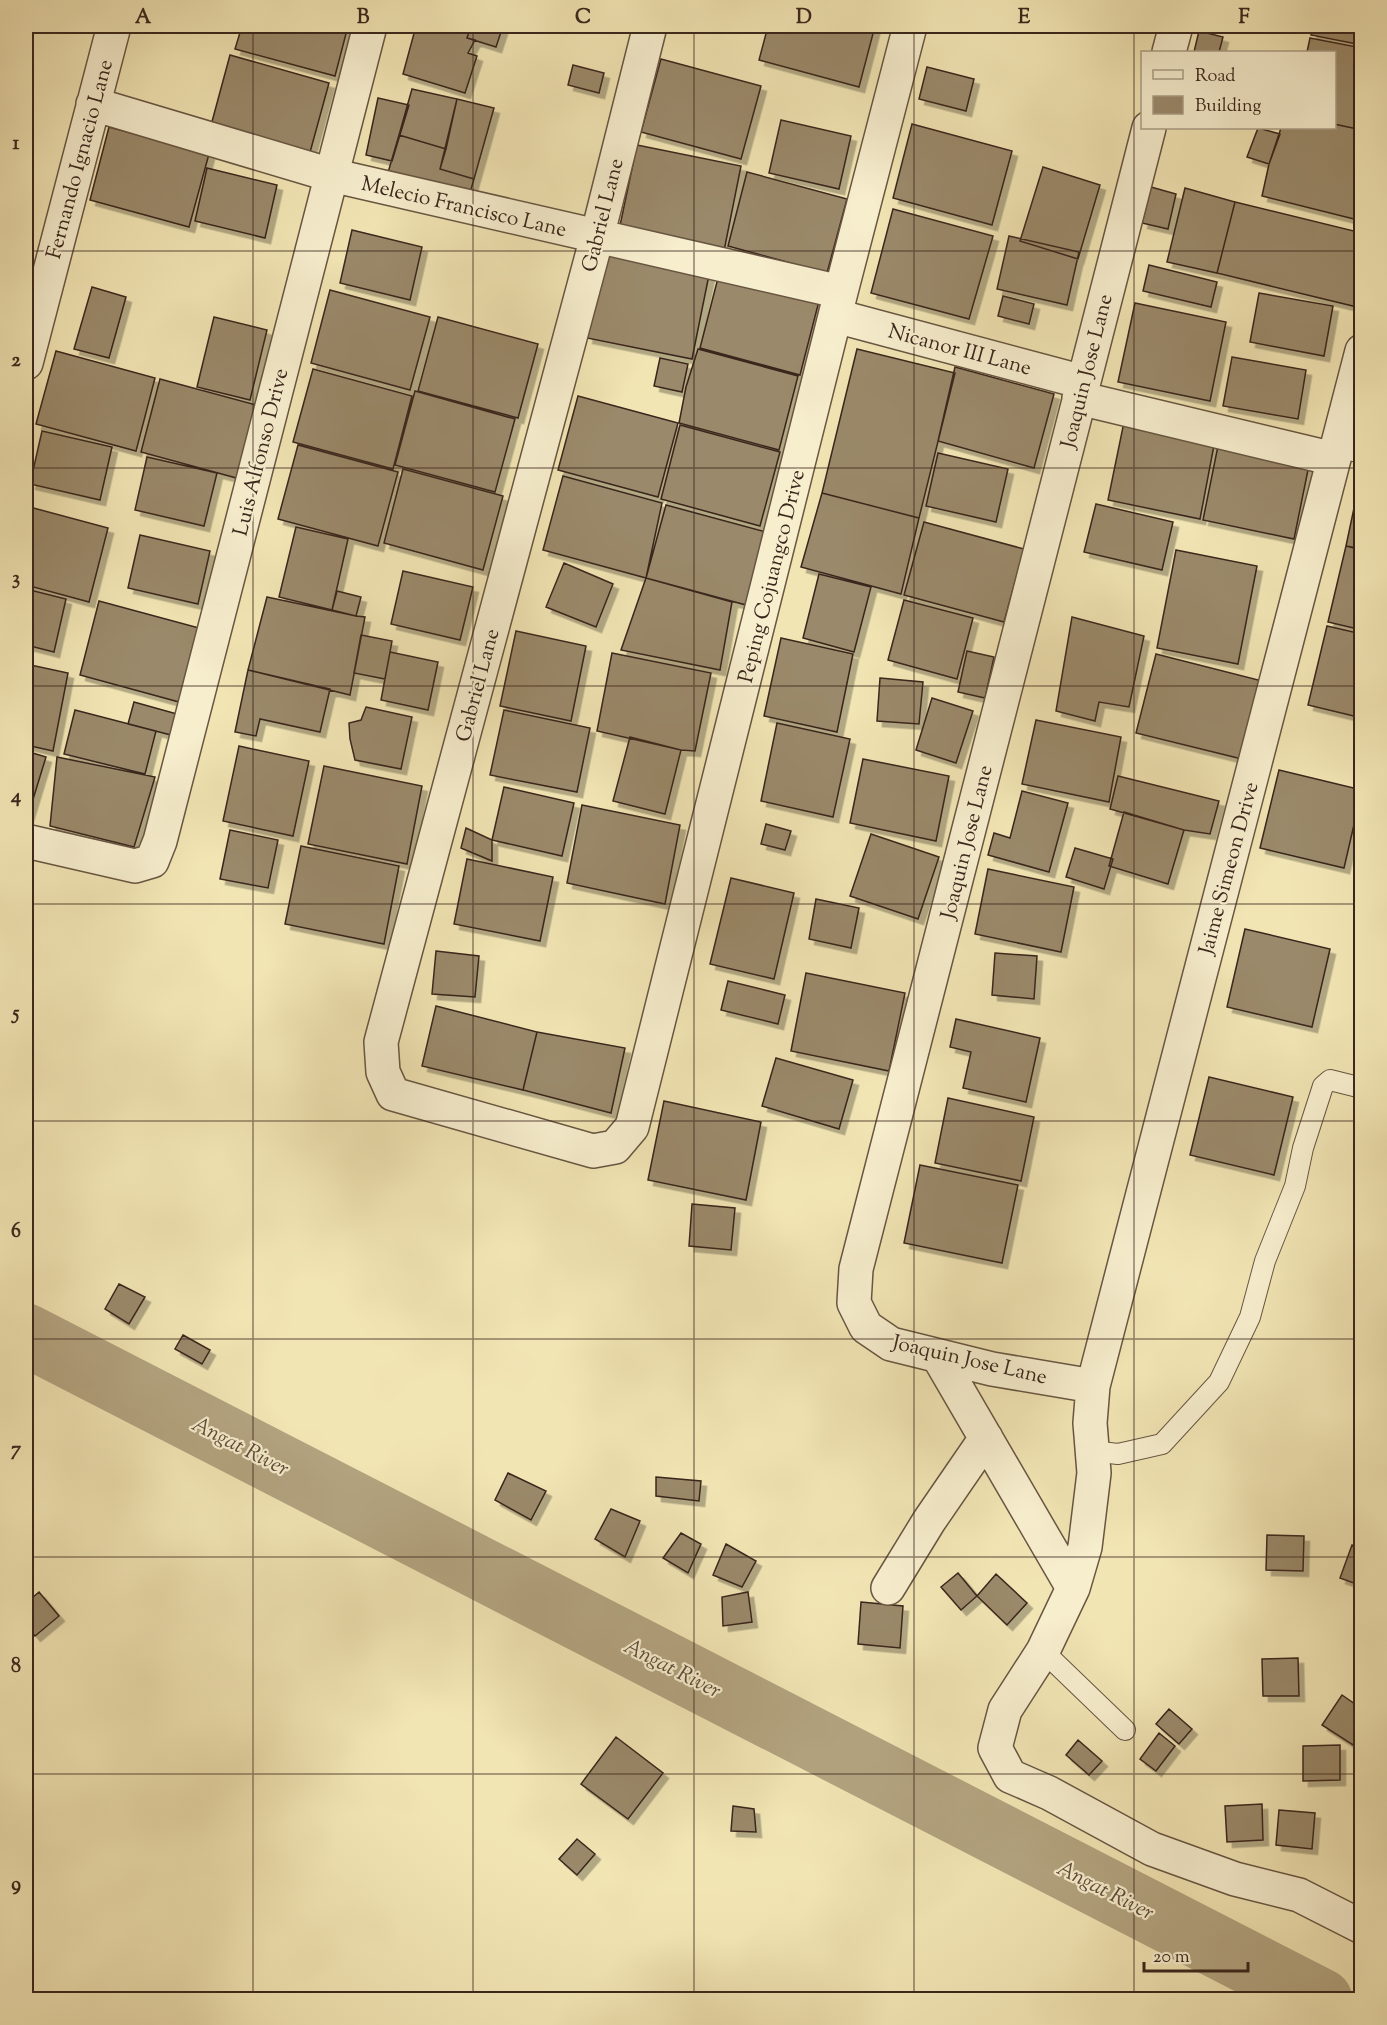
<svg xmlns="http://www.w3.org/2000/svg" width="1387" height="2025" viewBox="0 0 1387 2025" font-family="'Sorts Mill Goudy',serif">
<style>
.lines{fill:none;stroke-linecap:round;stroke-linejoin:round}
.river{stroke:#b3a480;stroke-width:63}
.building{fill:#9a896b;stroke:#3a261c;stroke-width:1.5;filter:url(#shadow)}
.lane-casing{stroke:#685642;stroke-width:22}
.street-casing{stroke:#685642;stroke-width:36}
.lane{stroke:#f7eece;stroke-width:20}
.street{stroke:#f7eece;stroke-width:33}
.grid{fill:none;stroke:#3a261c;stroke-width:1.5;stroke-opacity:0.55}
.labels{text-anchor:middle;stroke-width:4.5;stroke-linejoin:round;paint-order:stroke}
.street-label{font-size:21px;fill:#3a261c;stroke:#f7eece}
.water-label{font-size:22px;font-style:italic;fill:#5e4c3a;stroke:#f7eece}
.neatline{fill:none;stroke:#3a261c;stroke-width:2}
.grid-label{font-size:20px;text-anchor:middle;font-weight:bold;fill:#3a261c}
</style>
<defs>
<filter id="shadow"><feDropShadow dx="5.5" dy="5.5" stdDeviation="0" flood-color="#0004"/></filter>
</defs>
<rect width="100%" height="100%" fill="#f2e5b4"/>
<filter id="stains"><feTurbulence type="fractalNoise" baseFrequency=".00333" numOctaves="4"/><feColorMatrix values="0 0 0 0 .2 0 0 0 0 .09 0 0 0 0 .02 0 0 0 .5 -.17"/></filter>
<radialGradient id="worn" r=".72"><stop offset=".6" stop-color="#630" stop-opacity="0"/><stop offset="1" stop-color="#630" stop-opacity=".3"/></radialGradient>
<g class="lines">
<path class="river" d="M26,1335L1321,2000"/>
</g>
<path class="building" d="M242,26H348L335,76L235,49Z
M416,26H471L467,38L475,40L468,53L477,56L465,93L403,74Z
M471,26H503L496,47L467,38Z
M768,26H875L859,87L759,60Z
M1313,26H1362V45L1311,35Z
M1199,31L1223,37L1219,52H1194Z
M1310,38L1362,48V130L1334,124V52H1307Z
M230,55L329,83L309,156L210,129Z
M661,59L761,86L741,159L641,132Z
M573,65L604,73L599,93L568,85Z
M927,67L974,79L966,111L919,99Z
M412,89L457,99L446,149L399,135Z
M378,98L409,105L392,161L366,155Z
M457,99L494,108L474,179L440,169Z
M781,120L851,136L839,189L769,173Z
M912,124L1012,151L992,225L893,198Z
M1334,124L1362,130V221L1262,196L1269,164L1281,128H1334Z
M109,127L209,154L189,227L90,200Z
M1258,128L1280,134L1269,164L1247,157Z
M399,135L446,149L440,169L474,179L468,200L387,176Z
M637,145L741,166L723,256L618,235Z
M1043,167L1100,185L1078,259L1020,241Z
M207,168L277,185L265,238L195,221Z
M747,172L847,199L827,273L728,246Z
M1151,187L1176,194L1168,229L1142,223Z
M1185,188L1235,202L1217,273L1167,262Z
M1235,202L1362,233V289L1357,307L1217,273Z
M893,209L993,236L969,319L871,293Z
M352,230L422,247L410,300L340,283Z
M1009,236L1079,252L1067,305L997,289Z
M605,247L710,270L692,359L587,338Z
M1149,265L1217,282L1211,307L1143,291Z
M719,274L819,301L800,375L700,348Z
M92,287L126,297L109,358L74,349Z
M330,290L430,317L410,390L311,363Z
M1259,293L1333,306L1324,356L1250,342Z
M1003,296L1034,304L1029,324L998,316Z
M1135,303L1226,322L1210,401L1118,382Z
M214,317L267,330L250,400L197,387Z
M438,317L538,344L518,418L418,391Z
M698,349L798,376L779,450L679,423L686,387Z
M857,349L955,373L919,518L822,493Z
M56,351L155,378L136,451L36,424Z
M1232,357L1306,370L1298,419L1223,406Z
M660,358L688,364L682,392L654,386Z
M955,367L1054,394L1034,468L938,441Z
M313,369L412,396L393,469L293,442Z
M160,379L260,406L240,479L141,452Z
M415,391L515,419L495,492L395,465Z
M578,396L678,423L658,497L558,470Z
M1124,422L1215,440L1200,519L1108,500Z
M680,425L780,452L760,526L661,499Z
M42,431L112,447L100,500L30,484Z
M1219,441L1310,460L1294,539L1203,520Z
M298,445L398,472L378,546L278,519Z
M938,453L1008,469L996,522L926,506Z
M147,457L217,473L204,526L135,510Z
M403,469L503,496L483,570L384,543Z
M1362,470V549L1346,546Z
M563,476L662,503L646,578L543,550Z
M822,493L919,518L901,594L801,567Z
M1096,504L1173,522L1162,570L1084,552Z
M666,505L766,532L746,605L646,578Z
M26,506L108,528L89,602L26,585Z
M924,522L1024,549L1004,622L904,595Z
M296,527L348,539L332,610L279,597Z
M140,535L210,551L198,604L128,588Z
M1346,546L1362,550V630L1328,622Z
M1176,550L1257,566L1238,664L1157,648Z
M564,563L613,584L596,627L546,607Z
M403,571L473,587L460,640L391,624Z
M819,574L871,587L854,652L803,638Z
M646,578L732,602L720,670L621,650Z
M26,589L66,599L54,652L26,645Z
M337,591L361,597L356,616L332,610Z
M267,597L356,616L365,617L350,695L248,670Z
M904,600L973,618L957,679L888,660Z
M99,601L199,628L179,702L80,675Z
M1072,617L1144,636L1129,707L1099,702L1095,721L1056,711Z
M1327,626L1362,634V718L1308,705Z
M516,631L586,646L571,721L500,706Z
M361,635L392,641L385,679L354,673Z
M781,638L853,654L837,732L764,716Z
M967,651L994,657L985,698L958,692Z
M390,652L438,662L428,710L381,700Z
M612,653L711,673L695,751L681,750L597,731Z
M1156,654L1270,683L1250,761L1136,733Z
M26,664L68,673L53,751L26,745Z
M248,670L330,689L320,732L260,719L256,736L235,732Z
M880,678L923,682L919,724L877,721Z
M932,698L973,711L956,763L916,750Z
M134,702L177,714L171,735L128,724Z
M366,707L412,717L401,769L355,760L350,739L349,723L361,720Z
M75,710L156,731L145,774L64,754Z
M504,710L590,728L577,792L490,775Z
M1036,720L1121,737L1109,802L1022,784Z
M777,723L850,739L833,817L761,801Z
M630,737L681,750L665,814L613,801Z
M239,746L309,761L293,836L223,821Z
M26,751L46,757L27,819L26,818Z
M57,757L155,777L134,847L50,826Z
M863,759L949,776L936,841L850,823Z
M324,766L422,786L407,864L308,844Z
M1279,770L1362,790L1344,868L1260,848Z
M1118,776L1219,801L1210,834L1184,830L1110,809Z
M504,787L574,803L562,856L492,840Z
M1022,791L1068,803L1049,872L988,855L994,833L1010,838Z
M582,805L680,825L665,904L567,883Z
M1124,812L1184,830L1168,884L1109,866Z
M766,824L791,831L785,850L761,844Z
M466,828L492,840V861L461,848Z
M230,830L278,840L268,888L220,879Z
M871,834L939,857L918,919L850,896Z
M301,846L399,866L384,944L285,924Z
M1075,848L1113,859L1104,889L1066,877Z
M467,859L553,877L540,941L454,924Z
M988,869L1074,887L1061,952L975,934Z
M731,878L794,893L774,979L710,964Z
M816,899L859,908L851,948L809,939Z
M1245,929L1330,949L1312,1027L1227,1007Z
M436,951L479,956L475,997L432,994Z
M995,953L1037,956L1034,999L992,995Z
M806,973L905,993L889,1071L791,1051Z
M728,981L785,995L778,1024L721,1010Z
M436,1006L537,1032L523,1090L422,1066Z
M956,1019L1040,1038L1026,1102L963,1088L971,1052L950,1047Z
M537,1032L625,1048L611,1113L523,1090Z
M776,1058L853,1080L839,1129L762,1106Z
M1209,1077L1293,1097L1274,1175L1190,1155Z
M948,1098L1034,1117L1021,1181L935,1163Z
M664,1101L761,1122L746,1200L648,1180Z
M920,1165L1018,1185L1002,1263L904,1243Z
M692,1204L735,1208L731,1250L689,1246Z
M119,1284L145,1297L129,1324L105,1309Z
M183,1335L210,1350L202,1364L175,1349Z
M508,1473L546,1491L531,1520L495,1500Z
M656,1477L701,1481L699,1501L656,1496Z
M611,1509L640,1521L625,1557L595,1539Z
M681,1533L701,1544L688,1573L663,1558Z
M1267,1535L1304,1536L1303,1571L1266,1570Z
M726,1544L756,1561L742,1587L713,1575Z
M1352,1545L1362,1549V1586L1340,1578Z
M958,1573L977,1596L961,1610L941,1587Z
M996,1574L1027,1603L1007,1625L977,1596Z
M39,1592L59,1616L35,1636L26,1625V1603Z
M748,1592L752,1622L723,1626L722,1597Z
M861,1602L903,1606L900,1648L858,1644Z
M1298,1658L1299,1696H1263L1262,1659Z
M1342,1695L1362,1709V1732L1353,1745L1322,1725Z
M1169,1709L1192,1729L1179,1744L1156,1724Z
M1159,1733L1175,1746L1156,1771L1140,1759Z
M616,1737L663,1773L628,1819L581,1784Z
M1078,1740L1102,1761L1089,1775L1066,1755Z
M1340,1745V1780L1303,1781V1746Z
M1262,1804L1263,1840L1227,1842L1225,1806Z
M733,1806L754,1809L756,1832L731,1831Z
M1279,1810L1315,1813L1312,1849L1276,1845Z
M577,1839L595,1854L577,1875L559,1859Z"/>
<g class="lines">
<defs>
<path id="lane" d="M1337,447L1362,453
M1092,1451L1118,1454L1162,1444L1219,1382L1250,1317L1265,1261L1295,1186L1303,1148L1323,1086L1330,1080L1362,1088
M1043,1651L1125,1730"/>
<path id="street" d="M650,26L597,237L381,1042L383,1072L393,1094L593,1151L615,1147L632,1127L841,292L910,26
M1169,52L1176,26
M93,104L331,175L841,292
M836,316L1083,382
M1362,351L1093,1386L1090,1423L1094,1473L1085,1547L1073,1588L1043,1651L1005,1710L995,1748L1010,1776L1049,1793L1152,1849L1235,1879L1299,1895L1362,1927
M26,363L114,26
M1079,398L1334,459
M26,841L135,866L152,861L160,841L370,26
M938,1356L1073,1588
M1093,1386L992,1369L891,1344L866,1327L854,1303L856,1269L1149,128
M888,1588L929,1521L986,1438"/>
</defs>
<use href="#lane" class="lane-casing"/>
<use href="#street" class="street-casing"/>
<use href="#lane" class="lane"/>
<use href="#street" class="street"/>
</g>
<path class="grid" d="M253,26V2000M473,26V2000M694,26V2000M914,26V2000M1134,26V2000M26,251H1362M26,468H1362M26,686H1362M26,904H1362M26,1121H1362M26,1339H1362M26,1557H1362M26,1774H1362"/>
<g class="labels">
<g class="street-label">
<text transform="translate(79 159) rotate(-75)" y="7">Fernando Ignacio Lane</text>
<text transform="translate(464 206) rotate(13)" y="7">Melecio Francisco Lane</text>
<text transform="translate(602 215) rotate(-76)" y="7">Gabriel Lane</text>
<text transform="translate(960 349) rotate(15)" y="7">Nicanor III Lane</text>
<text transform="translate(1086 371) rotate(-76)" y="7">Joaquin Jose Lane</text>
<text transform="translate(260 452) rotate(-76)" y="7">Luis Alfonso Drive</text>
<text transform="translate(771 576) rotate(-76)" y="7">Peping Cojuangco Drive</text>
<text transform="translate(477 685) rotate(-75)" y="7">Gabriel Lane</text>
<text transform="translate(966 842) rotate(-76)" y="7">Joaquin Jose Lane</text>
<text transform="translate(1228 868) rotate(-75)" y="7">Jaime Simeon Drive</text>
<text transform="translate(970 1359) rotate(13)" y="7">Joaquin Jose Lane</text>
</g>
<g class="water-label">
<text transform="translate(241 1445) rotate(27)" y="8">Angat River</text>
<text transform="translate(673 1667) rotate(27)" y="8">Angat River</text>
<text transform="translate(1106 1889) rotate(27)" y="8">Angat River</text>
</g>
</g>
<rect width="1387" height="2025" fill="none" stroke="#f2e5b4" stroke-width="66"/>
<rect x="1141" y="51" width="195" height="78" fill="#f7eece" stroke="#ab9e87" stroke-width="1.5"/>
<rect x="1153" y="70" width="30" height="9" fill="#f7eece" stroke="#ab9e87" stroke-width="1.5"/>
<text x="1195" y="81" font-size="18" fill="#3a261c">Road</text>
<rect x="1153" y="96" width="30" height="18" fill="#9a896b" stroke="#ab9e87" stroke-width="1.5"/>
<text x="1195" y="111" font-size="18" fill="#3a261c">Building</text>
<path d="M1144 1962v9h104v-9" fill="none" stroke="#3a261c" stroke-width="3"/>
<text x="1153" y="1962" font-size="18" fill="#3a261c" stroke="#f7eece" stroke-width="4.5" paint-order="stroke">20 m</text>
<rect x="33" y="33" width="1321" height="1959" class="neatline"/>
<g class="grid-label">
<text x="143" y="23">A</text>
<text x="363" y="23">B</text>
<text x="583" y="23">C</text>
<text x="804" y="23">D</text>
<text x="1024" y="23">E</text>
<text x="1244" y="23">F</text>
<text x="16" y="149">1</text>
<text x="16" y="366">2</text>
<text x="16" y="584">3</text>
<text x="16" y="802">4</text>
<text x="16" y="1019">5</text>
<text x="16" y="1237">6</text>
<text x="16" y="1455">7</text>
<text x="16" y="1672">8</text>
<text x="16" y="1890">9</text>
</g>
<rect width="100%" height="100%" filter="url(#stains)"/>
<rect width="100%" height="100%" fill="url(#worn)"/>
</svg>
